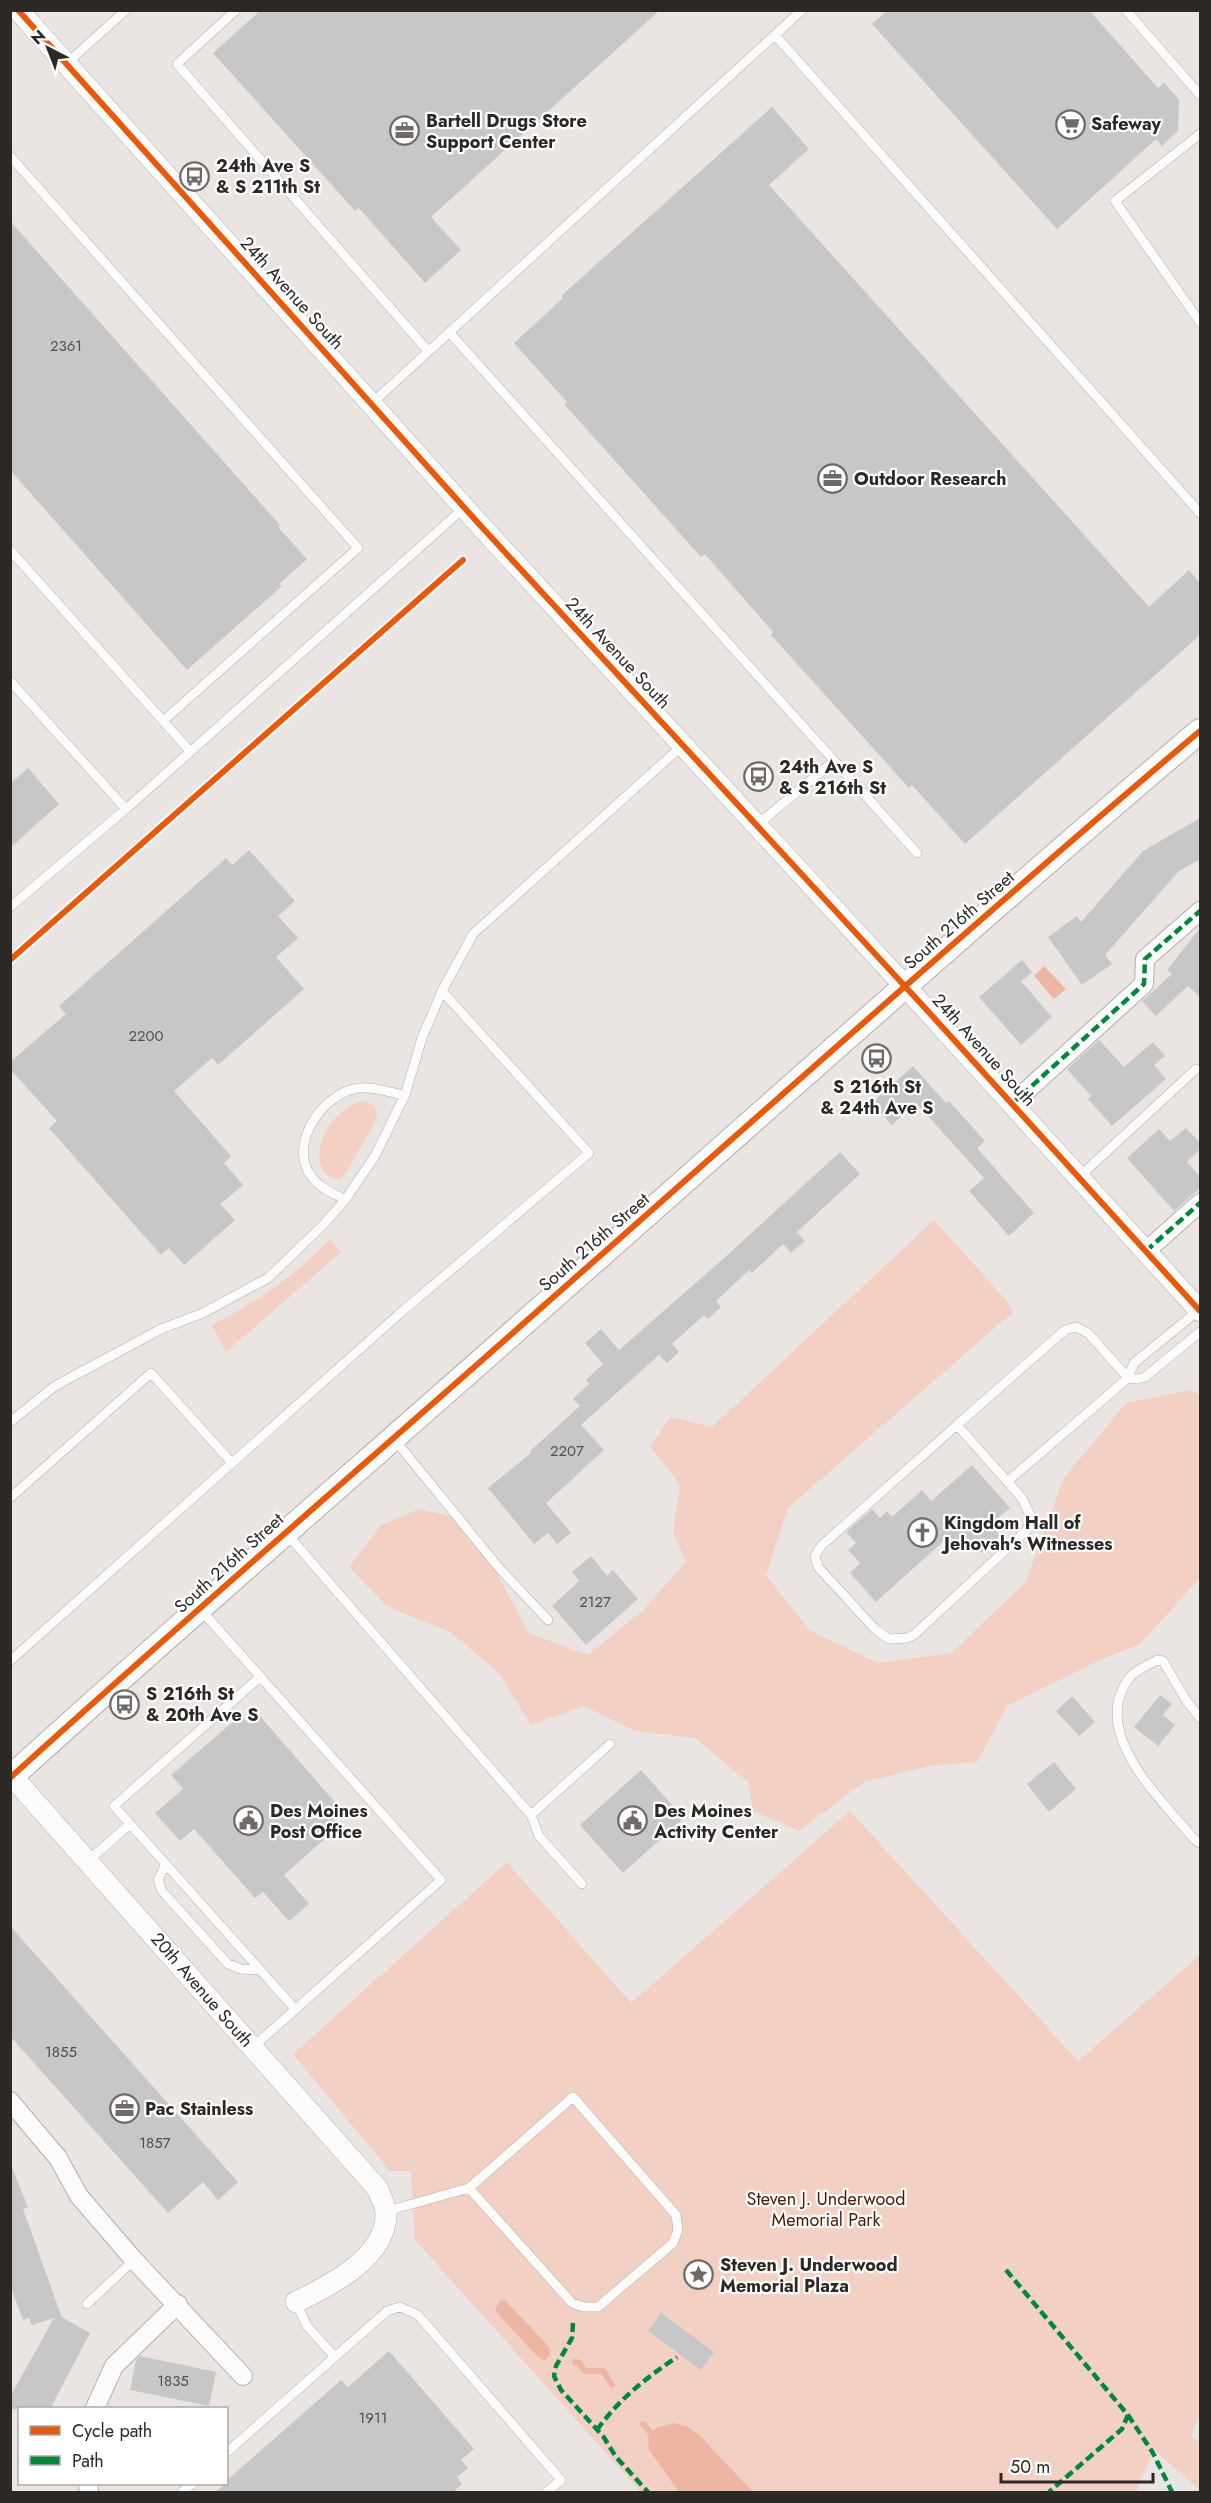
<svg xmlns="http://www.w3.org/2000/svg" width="1211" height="2503" viewBox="0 0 1211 2503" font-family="Jost,sans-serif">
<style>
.green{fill:#f2d0c4}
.water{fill:#edb6a3}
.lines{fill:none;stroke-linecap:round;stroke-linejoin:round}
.stream{stroke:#edb6a3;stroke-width:6}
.building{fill:#c8c7c7}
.service-casing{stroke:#b2afae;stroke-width:10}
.minor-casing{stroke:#b2afae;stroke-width:20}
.tertiary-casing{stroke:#b2afae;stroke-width:22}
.secondary-casing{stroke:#b2afae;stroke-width:26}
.service{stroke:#fcfbfb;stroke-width:9}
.minor{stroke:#fcfbfb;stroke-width:18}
.tertiary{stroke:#fcfbfb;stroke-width:21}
.secondary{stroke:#fcfbfb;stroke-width:24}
.quiet{stroke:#00873e;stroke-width:4.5;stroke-dasharray:9 4.5;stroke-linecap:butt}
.cycleway-casing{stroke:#fff;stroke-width:10}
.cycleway{stroke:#e8590c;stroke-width:6}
.labels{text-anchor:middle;stroke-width:4.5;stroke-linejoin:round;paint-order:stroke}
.number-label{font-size:15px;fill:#52504e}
.poi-label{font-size:18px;font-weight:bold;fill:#2b2826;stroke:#fff;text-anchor:start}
.street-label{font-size:18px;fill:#2b2826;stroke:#fff}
.park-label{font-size:18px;fill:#481908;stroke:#fff}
</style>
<rect width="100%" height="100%" fill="#eae5e3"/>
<path class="green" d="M365,1101L375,1106L377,1118L345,1175L340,1179C301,1176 322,1108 365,1101Z
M934,1220L1007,1301L1013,1312L788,1508L766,1575L809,1630L877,1663L951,1653L1025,1583L1064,1478L1126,1403L1190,1390L1200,1395V1578L1140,1644L1100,1660L1007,1706L977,1762L928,1766L864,1782L799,1831L753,1811L748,1782L695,1738L635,1731L584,1706L531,1725L499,1673L450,1632L386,1606L349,1567L380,1526L419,1509L468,1520L529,1633L588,1655L643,1610L686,1562L673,1532L680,1485L650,1446L671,1417L712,1427Z
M330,1239L341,1252L226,1352L212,1325C256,1302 296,1276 330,1239Z
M850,1811L1078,2061L1200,1955V2414L1191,2436L1200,2443V2490L1154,2450L1136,2492H641L415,2240L411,2171H390L293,2054L507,1862L631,2003Z"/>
<path class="water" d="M1044,966L1066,989L1054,999L1034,976Z
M505,2300L549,2347L550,2355L547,2359L543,2360L538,2357L498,2314L495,2309L500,2301Z
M674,2423L688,2427L698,2434L753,2492H679L649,2450L648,2437L656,2428Z"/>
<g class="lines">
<path class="stream" d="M575,2362L579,2363L585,2371H603L612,2385
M643,2424L650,2432"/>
</g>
<path class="building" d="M261,10H660L431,217L461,250L425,283L359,208L355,211L213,53Z
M888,10H1089L1158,88L1164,83L1179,99L1178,131L1162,146L1156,139L1057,229L872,24Z
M772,107L809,149L769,185L1149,607L1189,570L1200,583V635L965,844L912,785L909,788L771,635L773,632L705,554L701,557L564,404L567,402L514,343L563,298L561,296Z
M10,221L280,525L278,527L307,559L279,584L282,586L187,670L10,470Z
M28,768L59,804L10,848V784Z
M1200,818V859L1179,871L1105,955L1112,964L1082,985L1048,937L1077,916L1081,922L1143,851Z
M249,850L295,901L278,916L298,938L276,957L304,989L218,1065L212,1058L174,1091L231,1156L224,1163L243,1185L220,1204L235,1220L184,1265L169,1248L161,1255L49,1128L57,1121L10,1069V1062L66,1014L59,1006L226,858L232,865Z
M1200,928V997L1188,986L1156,1016L1142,1001L1172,974L1167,970Z
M1022,960L1032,972L1021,981L1052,1017L1021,1045L979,997Z
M1099,1040L1124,1067L1153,1042L1165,1056L1154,1065L1166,1079L1112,1126L1088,1099L1091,1096L1067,1069Z
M913,1066L946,1103L949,1101L985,1141L977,1148L1034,1213L1009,1236L969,1191L984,1178L916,1103L892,1125L872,1103Z
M1186,1128L1200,1143V1149L1187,1162L1200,1177V1188L1174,1211L1127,1158L1159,1129L1170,1141Z
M840,1152L860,1174L797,1232L805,1241L791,1253L783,1244L752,1273L749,1270L716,1301L721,1307L708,1319L704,1315L672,1344L679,1352L667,1363L659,1355L581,1425L604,1450L546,1503L571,1533L557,1544L548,1533L534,1544L488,1488L531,1453L530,1451L580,1406L573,1399L589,1384L586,1380L603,1364L585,1343L601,1329L619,1350L723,1259Z
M972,1465L1010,1508L990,1525L1000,1536L982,1553L971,1540L958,1551L947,1538L876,1602L850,1573L860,1563L848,1550L856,1543L846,1532L872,1509L880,1518L887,1511L892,1517L922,1490L931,1501Z
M591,1556L607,1576L613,1570L638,1599L586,1645L552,1606L579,1581L572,1572Z
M1160,1695L1172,1704L1163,1715L1175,1725L1158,1746L1134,1727Z
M1072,1696L1095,1722L1079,1736L1056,1711Z
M241,1715L249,1724L259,1715L340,1808L331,1816L339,1826L284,1875L309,1904L289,1921L263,1892L255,1898L194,1829L180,1841L155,1813L183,1789L171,1775Z
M1054,1762L1076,1789L1049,1812L1027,1784Z
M641,1770L684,1818L623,1873L580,1825Z
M10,1926L238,2182L218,2200L203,2182L168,2213L10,2036Z
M11,2165L28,2207L23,2209L61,2315L60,2316L90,2333L50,2409H10V2397L54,2318L32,2325L29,2318L23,2320L10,2285Z
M661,2313L714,2352L701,2370L648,2331Z
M389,2351L474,2449L461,2460L468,2468L457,2477L462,2484L452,2493H213L226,2484V2481L341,2380L348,2387Z
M140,2356L216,2372L209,2406L130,2390L136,2360Z"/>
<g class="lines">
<defs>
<path id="service" d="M236,10L177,64L428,351
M1126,10L1200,95
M775,35L1200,513
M66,64L126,10
M1200,134L1115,201L1200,322
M10,156L358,548L163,721
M449,332L917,853
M371,404L802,10
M10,550L190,751
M10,681L126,809L464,508
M757,825L834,761
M10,907L126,809
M1079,1177L1196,1069
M345,1200C333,1193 319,1188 311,1176C289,1146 319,1100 350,1090C367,1084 388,1092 405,1095
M10,1422L55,1386L161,1329L203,1313L268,1278L323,1225L345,1200L375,1156L405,1095L422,1038L442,991L473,934L683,745
M957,1425L1022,1498L1030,1515L1028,1529L915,1634L907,1638L889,1639L875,1629L818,1567L815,1556L821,1546Z
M957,1425L1065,1330L1076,1327L1088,1333L1128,1378L1137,1379L1145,1377L1200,1332
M394,1439L500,1569L548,1620
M1008,1481L1128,1378L1134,1363L1199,1310
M10,1498L151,1373L232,1463
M287,1534L531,1815L610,1744
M201,1610L441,1880L253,2047
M10,1661L398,1315L589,1153L442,991
M260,1677L114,1806L295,2009
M1200,1718L1186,1700L1163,1661L1157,1660C1149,1665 1136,1670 1130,1677C1087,1732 1162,1800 1194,1839L1200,1843
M531,1815L539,1836L582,1884
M88,1861L130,1824
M166,1864L158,1880L162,1891L228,1964L241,1969L260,1970
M387,2211L469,2188L573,2097L676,2215L678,2230L673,2243L598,2307H584L572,2303L469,2188
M296,2302L307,2326L335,2357
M87,2304L134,2260
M226,2453L387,2311L400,2307L418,2315L561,2480L547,2492
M182,2492L192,2484"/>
<path id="minor" d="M1012,1104L1144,984L1145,959L1200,911
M1146,1251L1200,1203
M10,2101L58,2158L79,2196L134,2260L243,2376
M95,2408L114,2366L178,2304
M88,2484L89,2492"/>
<path id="tertiary" d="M18,10L479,524L925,1008L1200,1311
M10,1774L377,2188C380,2195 386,2206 386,2214C386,2258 329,2286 296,2302"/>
<path id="secondary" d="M10,1778C185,1619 364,1465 541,1308C760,1115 977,920 1200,731"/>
</defs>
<use href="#service" class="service-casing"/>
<use href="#minor" class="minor-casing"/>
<use href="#tertiary" class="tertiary-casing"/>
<use href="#secondary" class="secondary-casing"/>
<use href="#service" class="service"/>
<use href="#minor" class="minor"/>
<use href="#tertiary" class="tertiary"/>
<use href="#secondary" class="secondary"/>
<path class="quiet" d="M1012,1104L1144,984L1145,959L1200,911
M1146,1251L1200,1203
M1006,2270L1128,2415L1122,2429L1049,2492
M573,2323L572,2338L556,2366L554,2376L561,2390L603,2436L616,2457L648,2492
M1128,2415L1153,2453L1172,2492
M597,2430C619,2399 646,2378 677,2357"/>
<defs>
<path id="cycleway" d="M18,10L479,524L925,1008L1200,1311
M10,960L463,560
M10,1778C185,1619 364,1465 541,1308C760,1115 977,920 1200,731"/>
</defs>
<use href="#cycleway" class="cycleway-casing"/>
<use href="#cycleway" class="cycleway"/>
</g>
<defs>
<symbol id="supermarket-ring" viewBox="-11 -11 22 22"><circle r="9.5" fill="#fff" stroke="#6e6a68" stroke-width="1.5"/><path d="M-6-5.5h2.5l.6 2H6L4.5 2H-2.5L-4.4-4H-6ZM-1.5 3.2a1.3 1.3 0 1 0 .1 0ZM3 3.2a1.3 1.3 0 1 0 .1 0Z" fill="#6e6a68"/></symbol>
<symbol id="office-ring" viewBox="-11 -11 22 22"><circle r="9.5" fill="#fff" stroke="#6e6a68" stroke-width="1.5"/><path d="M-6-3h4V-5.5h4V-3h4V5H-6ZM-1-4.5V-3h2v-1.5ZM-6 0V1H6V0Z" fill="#6e6a68"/></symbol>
<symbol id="bus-ring" viewBox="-11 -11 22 22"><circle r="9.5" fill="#fff" stroke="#6e6a68" stroke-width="1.5"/><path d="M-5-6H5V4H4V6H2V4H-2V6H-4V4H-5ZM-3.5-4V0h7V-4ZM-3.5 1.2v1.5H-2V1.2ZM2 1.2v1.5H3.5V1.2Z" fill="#6e6a68"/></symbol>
<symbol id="church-ring" viewBox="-11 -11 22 22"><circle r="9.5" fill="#fff" stroke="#6e6a68" stroke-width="1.5"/><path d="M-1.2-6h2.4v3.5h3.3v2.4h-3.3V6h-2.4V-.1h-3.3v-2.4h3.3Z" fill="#6e6a68"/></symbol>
<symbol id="civic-ring" viewBox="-11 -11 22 22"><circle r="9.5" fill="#fff" stroke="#6e6a68" stroke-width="1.5"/><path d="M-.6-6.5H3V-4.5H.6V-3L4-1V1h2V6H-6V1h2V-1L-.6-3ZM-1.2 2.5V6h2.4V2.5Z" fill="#6e6a68"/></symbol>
<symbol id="sight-ring" viewBox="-11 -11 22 22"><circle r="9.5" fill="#fff" stroke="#6e6a68" stroke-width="1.5"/><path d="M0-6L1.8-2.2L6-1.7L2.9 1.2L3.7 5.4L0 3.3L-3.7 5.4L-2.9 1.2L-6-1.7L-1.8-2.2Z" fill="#6e6a68"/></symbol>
</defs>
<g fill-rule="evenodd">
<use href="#supermarket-ring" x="1054" y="108" width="33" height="33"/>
<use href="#office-ring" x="388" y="114" width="33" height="33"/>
<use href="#bus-ring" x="178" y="160" width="33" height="33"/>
<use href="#office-ring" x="816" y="462" width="33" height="33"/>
<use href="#bus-ring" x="742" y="760" width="33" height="33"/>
<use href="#bus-ring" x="860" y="1042" width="33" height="33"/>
<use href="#church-ring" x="906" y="1516" width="33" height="33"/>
<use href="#bus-ring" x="108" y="1688" width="33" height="33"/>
<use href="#civic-ring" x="232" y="1804" width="33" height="33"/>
<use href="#civic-ring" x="616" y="1804" width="33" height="33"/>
<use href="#office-ring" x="108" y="2092" width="33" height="33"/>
<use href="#sight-ring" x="682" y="2258" width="33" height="33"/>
</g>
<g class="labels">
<g class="number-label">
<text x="66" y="351">2361</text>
<text x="146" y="1041">2200</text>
<text x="567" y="1456">2207</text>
<text x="595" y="1607">2127</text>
<text x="61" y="2057">1855</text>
<text x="155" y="2148">1857</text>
<text x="173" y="2386">1835</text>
<text x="373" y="2423">1911</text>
</g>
<g class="poi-label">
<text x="426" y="127">Bartell Drugs Store<tspan x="426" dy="21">Support Center</tspan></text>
<text x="1091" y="130">Safeway</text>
<text x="216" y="172">24th Ave S<tspan x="216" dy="21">&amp; S 211th St</tspan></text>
<text x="854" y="485">Outdoor Research</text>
<text x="779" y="773">24th Ave S<tspan x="779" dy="21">&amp; S 216th St</tspan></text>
<text x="877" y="1093" text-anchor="middle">S 216th St<tspan x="877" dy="21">&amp; 24th Ave S</tspan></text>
<text x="944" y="1529">Kingdom Hall of<tspan x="944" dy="21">Jehovah's Witnesses</tspan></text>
<text x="146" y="1700">S 216th St<tspan x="146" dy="21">&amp; 20th Ave S</tspan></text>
<text x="270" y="1817">Des Moines<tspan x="270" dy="21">Post Office</tspan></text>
<text x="654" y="1817">Des Moines<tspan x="654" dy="21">Activity Center</tspan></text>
<text x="145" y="2115">Pac Stainless</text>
<text x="720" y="2271">Steven J. Underwood<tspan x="720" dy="21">Memorial Plaza</tspan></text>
</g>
<g class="street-label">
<text transform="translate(292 293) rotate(48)" y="6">24th Avenue South</text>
<text transform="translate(618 653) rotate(47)" y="6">24th Avenue South</text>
<text transform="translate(959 920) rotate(-41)" y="6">South 216th Street</text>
<text transform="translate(984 1050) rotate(48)" y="6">24th Avenue South</text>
<text transform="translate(594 1242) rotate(-41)" y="6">South 216th Street</text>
<text transform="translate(229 1563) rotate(-42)" y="6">South 216th Street</text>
<text transform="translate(202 1990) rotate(49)" y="6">20th Avenue South</text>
</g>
<g class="park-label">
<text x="826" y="2205">Steven J. Underwood<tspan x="826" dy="21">Memorial Park</tspan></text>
</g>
</g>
<rect width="1211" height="2503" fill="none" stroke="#2b2826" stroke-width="24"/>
<rect x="18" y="2407" width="210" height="78" fill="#ffffff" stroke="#aaa9a8" stroke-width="1.5"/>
<rect x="30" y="2426" width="30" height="9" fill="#e8590c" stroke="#aaa9a8" stroke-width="1.5"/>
<text x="72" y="2437" font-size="18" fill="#2b2826">Cycle path</text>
<rect x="30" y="2456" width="30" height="9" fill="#00873e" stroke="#aaa9a8" stroke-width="1.5"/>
<text x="72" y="2467" font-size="18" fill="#2b2826">Path</text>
<g transform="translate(48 48) rotate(318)" stroke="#ffffff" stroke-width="4.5" paint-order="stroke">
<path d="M0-4.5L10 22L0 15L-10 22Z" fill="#2b2826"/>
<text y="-9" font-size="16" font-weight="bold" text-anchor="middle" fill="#2b2826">N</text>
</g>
<path d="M1001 2473v9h152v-9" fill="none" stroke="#2b2826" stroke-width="3"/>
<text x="1010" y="2473" font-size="18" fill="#2b2826" stroke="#ffffff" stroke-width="4.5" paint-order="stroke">50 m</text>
</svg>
